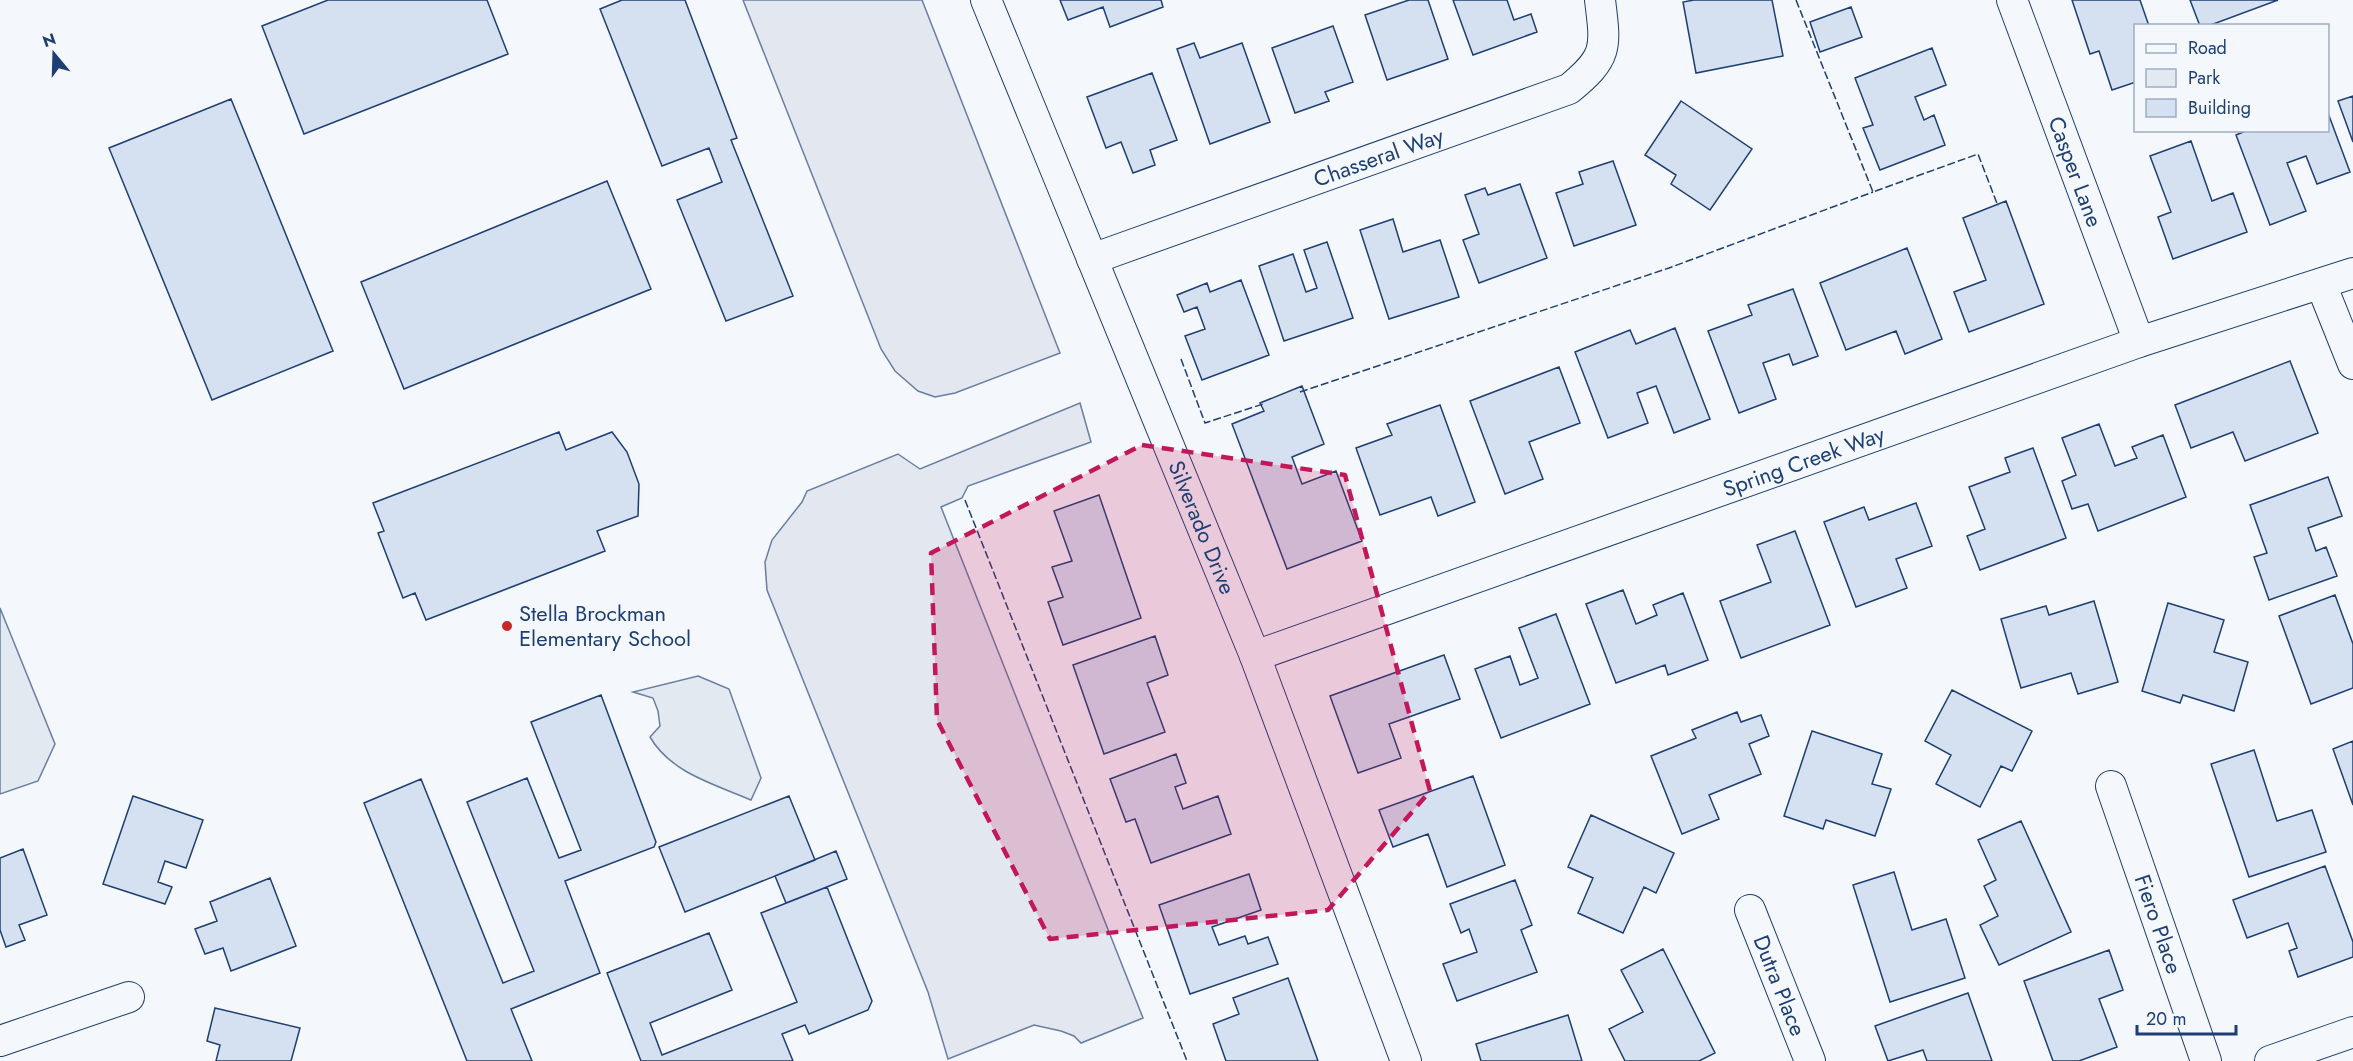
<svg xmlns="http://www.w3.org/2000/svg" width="2353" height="1061" viewBox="0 0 2353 1061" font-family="Jost,sans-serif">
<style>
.green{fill:#e3e9f0;stroke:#687fa3;stroke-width:1.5}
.parking{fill:#e3e8f0;stroke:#687fa3;stroke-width:1.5}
.building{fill:#d5e0f0;stroke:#1d3f73;stroke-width:1.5}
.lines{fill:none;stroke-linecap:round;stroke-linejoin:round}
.street-casing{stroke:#1d3f73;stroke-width:32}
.street{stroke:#f4f7fb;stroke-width:30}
.fence{stroke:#1d3f73;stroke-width:1.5;stroke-dasharray:8 3;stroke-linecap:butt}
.marked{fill:#c2185b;fill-opacity:0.2;stroke:#c2185b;stroke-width:4.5;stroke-dasharray:12 8;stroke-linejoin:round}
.poi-dot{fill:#c62828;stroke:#f4f7fb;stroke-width:2}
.labels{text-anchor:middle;stroke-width:4.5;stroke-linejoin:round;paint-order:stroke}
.street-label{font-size:22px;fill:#1d3f73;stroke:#f4f7fb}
.poi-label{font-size:22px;fill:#1d3f73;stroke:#f4f7fb;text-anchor:start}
</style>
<rect width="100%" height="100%" fill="#f4f7fb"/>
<path class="green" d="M0,608L55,744L38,781L0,794Z
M698,676L729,689L761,778L751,800C714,784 671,773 650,737L660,726L658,711L653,698L633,692Z"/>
<path class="parking" d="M743,0H922L1060,353L955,393L935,397L918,391L895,371L881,349Z
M1080,403L1091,442L968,486L962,498L941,507L1143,1018L1081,1043L1074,1036L1061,1031L1034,1025L948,1059L928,992L767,590L765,562L772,540L802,502L807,491L898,454L920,469Z"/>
<path class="building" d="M328,0H487L508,54L304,134L262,26Z
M622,0H685L737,138L731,140L793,296L726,321L677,200L722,182L709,148L662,166L600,9Z
M1060,0H1161L1163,7L1110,27L1103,7L1068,20Z
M1409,0H1428L1448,59L1387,80L1365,15Z
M1453,0H1507L1514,20L1531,14L1537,32L1473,55Z
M1694,0H1772L1783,56L1696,73L1683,2Z
M2072,0H2140L2149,26H2136V82L2112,90L2099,51L2090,54Z
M2190,0H2278L2208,26H2200Z
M1851,7L1862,37L1820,52L1810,22Z
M1333,26L1353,82L1325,92L1329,101L1295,113L1272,48Z
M1194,43L1200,58L1242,43L1270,122L1210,144L1177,49Z
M1932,48L1946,85L1915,97L1924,120L1934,115L1945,145L1880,170L1863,128L1873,125L1855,78Z
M1152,73L1177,140L1150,150L1155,165L1133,173L1121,142L1106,148L1087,97Z
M2353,96V142L2338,101Z
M231,99L333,351L212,400L109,148Z
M1681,101L1752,149L1710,210L1671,184L1676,175L1645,155Z
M2328,113L2350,172L2317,184L2306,156L2287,163L2306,211L2270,225L2236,135L2248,130H2328Z
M2191,141L2212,201L2233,193L2247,232L2173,259L2158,217L2171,212L2150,156Z
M1613,161L1636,225L1574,246L1556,193L1583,184L1579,172Z
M607,181L651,289L404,389L361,282Z
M1520,184L1547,258L1479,283L1463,240L1479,234L1465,195L1485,188L1488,195Z
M2006,201L2044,304L1969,332L1954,292L1986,280L1963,218Z
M1393,219L1403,252L1440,240L1459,297L1389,319L1360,230Z
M1327,242L1353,318L1284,341L1259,266L1293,254L1306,292L1317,288L1304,250Z
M1907,248L1942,339L1905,354L1896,331L1846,350L1820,283Z
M1241,280L1269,355L1202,380L1185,336L1205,329L1197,307L1184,312L1177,295L1207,283L1210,292Z
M1793,289L1818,356L1793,365L1789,354L1763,363L1776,399L1739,413L1708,331L1752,315L1748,305Z
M1675,328L1710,419L1674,433L1656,386L1637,393L1648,423L1608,438L1575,352L1630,330L1636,344Z
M2290,361L2318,433L2245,461L2233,432L2191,448L2175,405Z
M1559,367L1580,423L1529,442L1543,479L1505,494L1470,401Z
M1302,386L1324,444L1292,457L1302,484L1336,471L1362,541L1287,569L1232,424L1264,411L1260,403Z
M1440,405L1475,502L1438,516L1431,497L1380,515L1356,448L1392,435L1387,424Z
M2099,424L2115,466L2137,458L2132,447L2163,435L2186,497L2098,531L2088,504L2072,509L2062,481L2076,475L2062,438Z
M559,432L566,450L612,432L627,452L639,484L638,516L597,531L605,551L426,620L415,593L403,598L378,533L384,531L373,503Z
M2033,448L2066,538L1980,570L1967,536L1985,529L1969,487L2010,472L2005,458Z
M2328,477L2342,516L2308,528L2316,551L2326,547L2337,576L2269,600L2254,557L2267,553L2250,505Z
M1099,495L1141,618L1063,645L1048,602L1063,597L1052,567L1072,561L1054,511Z
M1916,503L1932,546L1896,559L1907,588L1856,607L1824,522L1864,507L1869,520Z
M1795,531L1830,625L1741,658L1720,601L1771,582L1757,545Z
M1623,590L1636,624L1657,615L1653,605L1683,593L1708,660L1668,675L1665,665L1616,683L1586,604Z
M2335,595L2353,644V688L2311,704L2279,616Z
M2094,601L2118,682L2078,694L2071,673L2021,688L2001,619L2046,606L2049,615Z
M2168,603L2224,620L2214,652L2248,662L2234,711L2183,695L2180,703L2142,691Z
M1556,614L1590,704L1501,738L1475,669L1510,656L1520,685L1538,678L1519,628Z
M1155,636L1168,675L1147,683L1165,732L1104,754L1073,665Z
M1444,655L1460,699L1389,724L1401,758L1358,773L1330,696Z
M1952,690L2032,731L2012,771L2001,766L1980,807L1936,784L1951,755L1925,741Z
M601,695L656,842L654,847L565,881L600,973L511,1009L532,1061H467L364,803L421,779L503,983L534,971L467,802L527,778L559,858L581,850L531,722Z
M1737,712L1741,722L1761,715L1769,736L1749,744L1761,774L1709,795L1719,819L1682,834L1651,756L1696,738L1692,730Z
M1812,731L1882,754L1872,784L1891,789L1875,836L1826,820L1823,829L1784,816Z
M2353,741V805L2333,749Z
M2254,750L2277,821L2312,810L2326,852L2249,877L2211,764Z
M1176,754L1186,783L1175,787L1183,809L1218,796L1231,834L1151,863L1135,819L1126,822L1110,779Z
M1473,776L1505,865L1447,887L1428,834L1393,847L1379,810Z
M133,796L203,820L186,868L165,861L158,882L172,887L165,904L103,884Z
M789,796L815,860L685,912L659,847Z
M1591,815L1674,853L1656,893L1644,887L1623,933L1578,913L1593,878L1568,867Z
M2021,821L2071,932L1999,965L1980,925L1998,916L1984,886L1996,880L1978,840Z
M23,849L47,915L19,925L25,940L6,947L0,930V858Z
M836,851L847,879L786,903L775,876Z
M2325,866L2353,942V957L2298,977L2289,951L2297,948L2288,923L2247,938L2233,900Z
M1894,872L1912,930L1946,919L1965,978L1890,1002L1853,885Z
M1249,874L1261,910L1212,927L1219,945L1245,936L1248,944L1268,937L1278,964L1190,994L1159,905Z
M270,878L296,946L231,971L223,948L205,954L195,929L217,921L210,902Z
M1515,880L1532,925L1521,930L1537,972L1457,1001L1443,964L1477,952L1469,929L1461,933L1450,904Z
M827,887L872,1001L868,1010L809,1034L805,1025L782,1034L793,1061H641L607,973L709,933L732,990L650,1023L662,1055L797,1002L761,913Z
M1663,949L1715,1053L1699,1061H1625L1609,1029L1643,1012L1621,970Z
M2109,950L2123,990L2099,999L2117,1047L2079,1061H2053L2024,981Z
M1288,978L1318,1061H1226L1213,1024L1239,1014L1233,998Z
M1968,993L1992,1061H1927L1923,1050L1888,1061L1875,1026Z
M215,1008L300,1028L291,1061H216L220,1045L207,1041Z
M1568,1015L1582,1061H1481L1476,1044Z"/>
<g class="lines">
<defs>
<g id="street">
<path id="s1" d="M986,0L1255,656L1406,1061"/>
<path id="s2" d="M2012,0L2139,342"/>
<path id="s3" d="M1092,259L1569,89C1608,57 1606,48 1600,0"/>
<path d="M2321,284L2353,364"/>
<path id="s4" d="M1255,656L2139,342L2353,273"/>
<path id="s5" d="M2111,786L2206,1061"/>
<path id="s6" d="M1750,910L1810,1061"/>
<path d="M0,1041L129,997"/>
<path d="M2270,1061L2353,1032"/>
</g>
</defs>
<use href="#street" class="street-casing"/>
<use href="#street" class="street"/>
<path class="fence" d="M1796,0L1873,192L1978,154L1998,206
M1181,359L1205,423L1263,404
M1300,392L1669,268L1873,192
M965,500L1187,1061"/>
</g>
<path class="marked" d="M1142,445L1345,475L1430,791L1328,910L1050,939L937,720L931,553Z"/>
<circle class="poi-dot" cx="507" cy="626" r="6"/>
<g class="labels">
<g class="street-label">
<text dy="8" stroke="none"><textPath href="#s3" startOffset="304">Chasseral Way</textPath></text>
<text dy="8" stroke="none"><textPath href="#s2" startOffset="183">Casper Lane</textPath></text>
<text dy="8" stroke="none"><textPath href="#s4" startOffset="582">Spring Creek Way</textPath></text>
<text dy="8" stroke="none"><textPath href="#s1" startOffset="570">Silverado Drive</textPath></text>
<text dy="8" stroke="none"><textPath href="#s5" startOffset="146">Fiero Place</textPath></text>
<text dy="8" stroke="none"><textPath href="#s6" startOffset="81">Dutra Place</textPath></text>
</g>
<g class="poi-label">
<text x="519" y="621">Stella Brockman<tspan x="519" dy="25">Elementary School</tspan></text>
</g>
</g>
<rect x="2134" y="24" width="195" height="108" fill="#f4f7fb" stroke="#9eadc5" stroke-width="1.5"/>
<rect x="2146" y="44" width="30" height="9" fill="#f4f7fb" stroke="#9eadc5" stroke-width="1.5"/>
<text x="2188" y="54" font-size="18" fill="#1d3f73">Road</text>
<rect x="2146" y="69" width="30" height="18" fill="#e3e9f0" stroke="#9eadc5" stroke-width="1.5"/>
<text x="2188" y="84" font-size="18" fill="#1d3f73">Park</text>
<rect x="2146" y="99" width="30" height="18" fill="#d5e0f0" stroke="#9eadc5" stroke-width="1.5"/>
<text x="2188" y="114" font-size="18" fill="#1d3f73">Building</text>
<g transform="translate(54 54) rotate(341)" stroke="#f4f7fb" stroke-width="4.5" paint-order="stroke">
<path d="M0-4.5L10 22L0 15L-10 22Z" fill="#1d3f73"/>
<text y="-9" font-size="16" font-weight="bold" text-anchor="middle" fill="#1d3f73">N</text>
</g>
<path d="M2137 1025v9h99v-9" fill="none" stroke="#1d3f73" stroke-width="3"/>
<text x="2146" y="1025" font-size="18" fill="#1d3f73" stroke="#f4f7fb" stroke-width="4.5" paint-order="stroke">20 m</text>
</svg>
